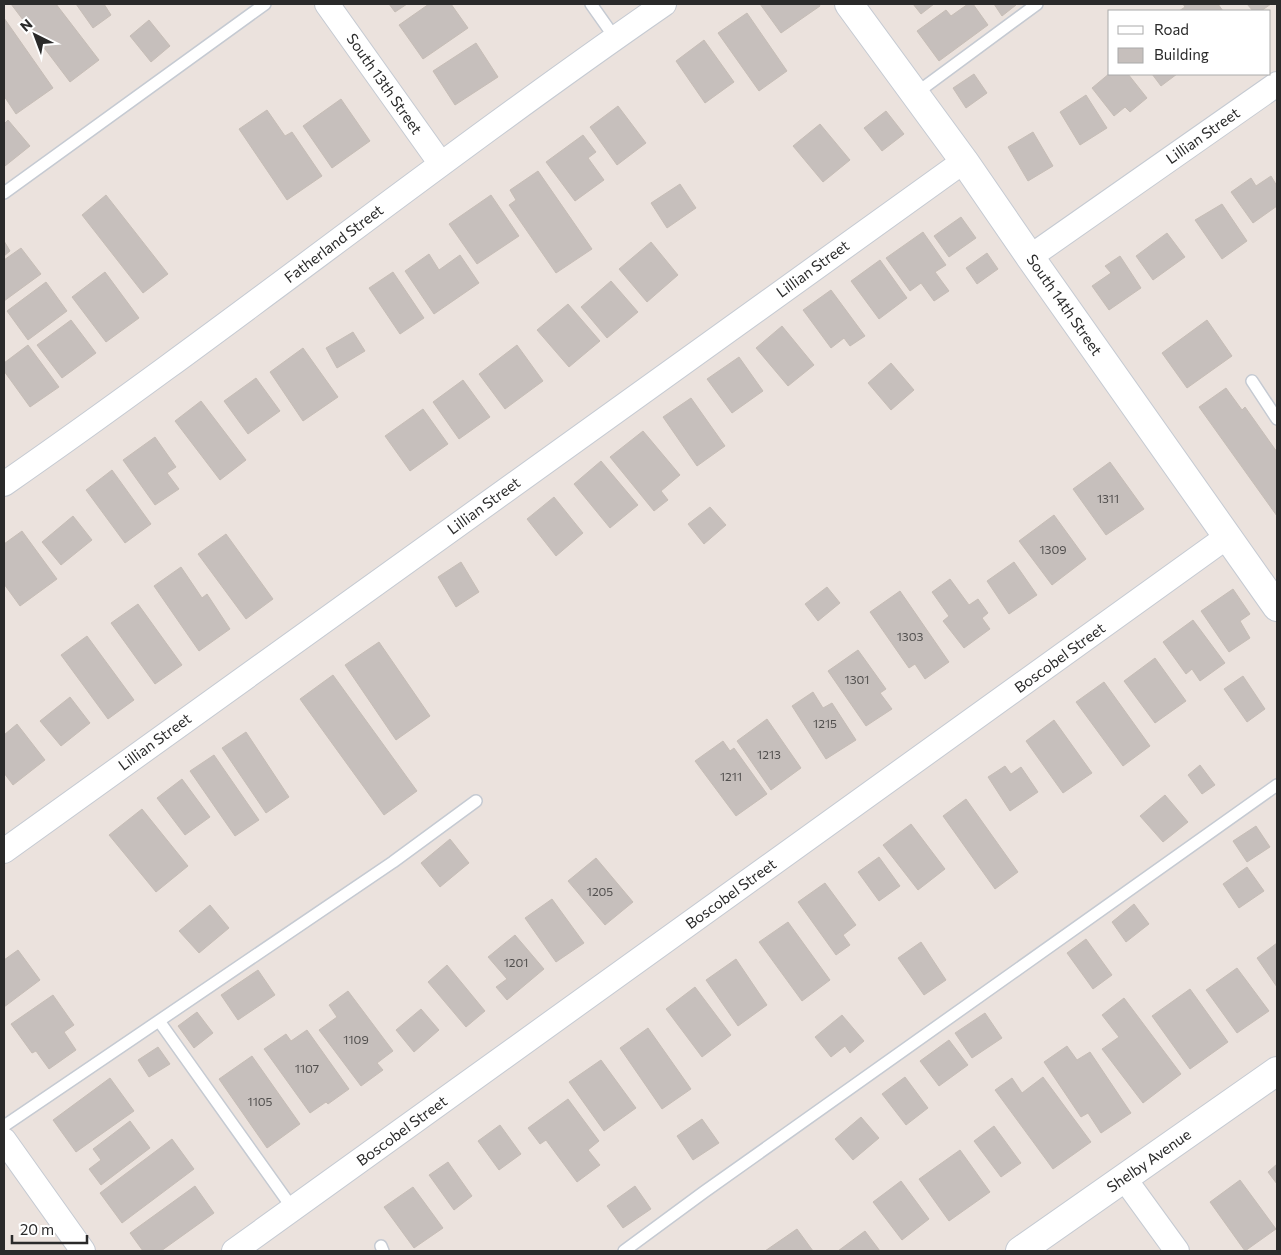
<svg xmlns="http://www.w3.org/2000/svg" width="1281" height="1255" viewBox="0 0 1281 1255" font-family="Commissioner,sans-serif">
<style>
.building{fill:#c6bfbc;stroke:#c6bdb6}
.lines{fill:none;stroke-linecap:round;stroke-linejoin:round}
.service-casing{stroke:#c5cad2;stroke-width:14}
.minor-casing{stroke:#c5cad2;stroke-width:26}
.tertiary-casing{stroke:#c5cad2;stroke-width:30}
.service{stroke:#fff;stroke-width:11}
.minor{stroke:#fff;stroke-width:24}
.tertiary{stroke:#fff;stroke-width:28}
.labels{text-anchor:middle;stroke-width:4;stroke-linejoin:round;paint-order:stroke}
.number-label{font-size:12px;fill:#514f4e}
.street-label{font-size:15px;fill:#2a2a2a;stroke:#fff}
</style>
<rect width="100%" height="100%" fill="#ebe2dd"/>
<path class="building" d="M11,4H56L99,60L70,82Z
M76,4H104L111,15L93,28Z
M389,4H407L395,12Z
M429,4H451L468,28L423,59L399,25Z
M760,4H819L820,6L781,33Z
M913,4H934L921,14Z
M968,4H973L988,25L939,61L917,31L946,10L951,16Z
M994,4H1015L1016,5L1002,16Z
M1183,4H1218L1223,11H1179L1185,7Z
M1247,4H1271L1261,11H1253Z
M747,13L787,71L759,91L718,33Z
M4,18L53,88L16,114L4,96Z
M149,20L170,46L151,62L130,36Z
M704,40L734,82L705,103L676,61Z
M476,43L498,77L455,105L433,71Z
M1110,73L1128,74L1147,98L1130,112L1125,107L1114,116L1092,88Z
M974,74L987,93L966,108L953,88Z
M1152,74H1177L1161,86Z
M1086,95L1107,128L1080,145L1060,112Z
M341,99L370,141L332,168L303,126Z
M618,106L646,143L617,165L590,127Z
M267,110L285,136L292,132L322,176L287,200L239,129Z
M886,111L904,134L882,151L864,128Z
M8,120L30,146L5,166L4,165V124Z
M820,124L850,160L823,182L793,146Z
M1033,132L1053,166L1028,181L1008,147Z
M583,135L596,152L588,158L604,180L575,201L546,162Z
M538,171L592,249L556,273L509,205L516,200L510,190Z
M1271,176L1277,186V206L1253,223L1231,192L1251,178L1256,186Z
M680,184L696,208L667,228L651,203Z
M106,195L168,274L143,293L82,215Z
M491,195L519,236L477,264L449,224Z
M1222,204L1247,241L1222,259L1195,220Z
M961,217L976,238L949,257L934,236Z
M923,232L946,265L935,272L949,291L934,301L921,283L910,291L886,258Z
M1167,233L1185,257L1153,280L1136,256Z
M4,241L10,251L4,256Z
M651,242L678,275L647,302L619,269Z
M21,248L41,274L4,301V260Z
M987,253L998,269L977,284L966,268Z
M429,254L439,270L460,255L479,283L434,314L405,271Z
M1120,256L1141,288L1109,310L1092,286L1111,273L1105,266Z
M880,260L907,298L879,319L851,281Z
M105,272L139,318L106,342L72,297Z
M393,272L424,318L400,334L369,288Z
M611,281L638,312L607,338L581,307Z
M46,282L67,311L28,340L7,311Z
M831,290L865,336L850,346L844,338L831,348L803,310Z
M568,304L600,341L569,367L537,330Z
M71,320L96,353L62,378L37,345Z
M1207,320L1232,356L1187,388L1162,353Z
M782,326L814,365L788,386L756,348Z
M353,332L365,351L337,368L326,348Z
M28,345L59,387L30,407L4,371V363Z
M517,345L543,381L505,409L479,374Z
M303,348L338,397L303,421L270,372Z
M739,357L763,391L732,413L707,379Z
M891,363L914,390L891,410L868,383Z
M256,378L280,411L248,434L224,401Z
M463,380L490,417L459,439L433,402Z
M1226,388L1242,410L1245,407L1277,452V516L1199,407Z
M691,398L725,446L697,466L663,417Z
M201,401L246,460L220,480L175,421Z
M423,409L448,444L410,471L385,436Z
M643,431L680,475L661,491L668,500L654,511L610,457Z
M155,437L176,467L167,473L179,489L155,505L123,460Z
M601,461L638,505L610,528L574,484Z
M1110,462L1144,509L1106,535L1073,489Z
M112,470L151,524L125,543L86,490Z
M554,497L583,533L556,556L527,519Z
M710,507L726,525L704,544L688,524Z
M1054,515L1086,559L1052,585L1019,541Z
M73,516L92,540L61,565L42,542Z
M22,531L57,579L20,606L4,584V544Z
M226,534L273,599L246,619L198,554Z
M461,562L479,592L456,607L438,577Z
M1014,562L1037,595L1009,614L987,581Z
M181,567L202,598L207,594L230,629L199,651L154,586Z
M950,579L969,605L978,599L988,613L982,618L990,629L964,648L943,621L949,616L932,592Z
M827,587L840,603L818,621L805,604Z
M1233,589L1250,614L1240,621L1250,638L1229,652L1201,611Z
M900,591L949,662L925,679L915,664L909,668L870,612Z
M138,604L182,665L155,684L111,623Z
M1193,620L1225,663L1200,681L1192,669L1186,674L1163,642Z
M87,636L134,700L108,719L61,655Z
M379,642L430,716L396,740L345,665Z
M858,650L886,689L880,693L892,709L866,726L828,671Z
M1155,658L1186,701L1155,723L1124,681Z
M333,675L417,791L384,815L300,699Z
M1243,676L1265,709L1247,722L1224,689Z
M1104,682L1150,746L1123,766L1076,702Z
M813,692L823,708L832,703L856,740L826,759L792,706Z
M70,697L90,723L61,746L40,721Z
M767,719L801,768L771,790L737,741Z
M1054,720L1092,773L1063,793L1026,741Z
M17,724L45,760L13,785L4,773V735Z
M246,732L289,797L266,813L222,748Z
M723,741L730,751L734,748L767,794L736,816L695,761Z
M214,755L259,820L235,836L190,771Z
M1200,765L1215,785L1202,794L1188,775Z
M1005,766L1011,774L1021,767L1038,792L1010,811L988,777Z
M182,779L210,817L185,835L157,798Z
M1165,795L1188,822L1163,842L1140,816Z
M966,799L1018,872L995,889L943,816Z
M142,809L188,866L156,892L109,835Z
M911,824L945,869L918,890L883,845Z
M1256,826L1270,847L1247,862L1233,841Z
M450,839L469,863L440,887L421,863Z
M879,857L900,886L879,901L858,872Z
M596,858L633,902L605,925L568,881Z
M1247,867L1264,891L1239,908L1223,884Z
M825,883L856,925L843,935L850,945L836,955L798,902Z
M552,899L584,943L556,962L525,918Z
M1134,904L1149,924L1126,942L1112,922Z
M210,905L229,928L199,953L179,931Z
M788,922L830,980L802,1001L759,942Z
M515,935L544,969L507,1000L496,987L507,979L488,957Z
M1086,939L1112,975L1093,989L1067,953Z
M921,942L946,980L924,995L898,958Z
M1277,943V987L1257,958Z
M18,950L40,980L4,1007V960Z
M736,959L767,1005L738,1026L706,980Z
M447,965L485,1011L466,1027L428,982Z
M1237,968L1269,1011L1237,1033L1206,990Z
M258,970L275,995L238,1020L221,995Z
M695,987L731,1035L702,1057L666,1009Z
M1190,989L1228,1042L1190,1069L1152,1016Z
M348,991L393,1051L377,1063L383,1070L361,1086L319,1030L337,1017L329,1005Z
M53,995L74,1025L64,1032L76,1050L49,1069L36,1051L32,1053L11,1024Z
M1124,998L1181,1074L1143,1103L1102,1049L1119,1037L1102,1015Z
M421,1009L439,1030L414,1052L396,1030Z
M197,1012L213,1033L194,1048L178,1026Z
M985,1013L1002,1038L972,1058L955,1033Z
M842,1015L864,1041L850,1053L845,1046L831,1057L815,1037Z
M648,1028L691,1089L662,1109L620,1048Z
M307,1030L349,1089L328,1104L326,1102L310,1113L264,1049L286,1034L291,1041Z
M949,1040L968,1065L939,1086L920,1061Z
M1067,1046L1077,1060L1090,1052L1131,1113L1101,1133L1088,1113L1081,1117L1044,1062Z
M158,1047L170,1064L149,1077L138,1060Z
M252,1056L300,1124L267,1148L219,1079Z
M601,1060L636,1108L604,1131L569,1082Z
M905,1077L928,1108L906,1125L882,1094Z
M1043,1077L1091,1142L1053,1169L995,1090L1012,1078L1022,1093Z
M110,1078L134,1111L76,1152L53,1120Z
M568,1099L599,1141L588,1150L600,1165L577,1182L546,1140L540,1144L528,1128Z
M861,1117L879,1138L853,1160L835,1139Z
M702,1119L719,1143L693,1160L677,1136Z
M130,1121L150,1148L101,1185L89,1169L101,1160L93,1149Z
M500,1125L521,1154L499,1170L478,1141Z
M994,1126L1021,1163L1001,1177L974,1141Z
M172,1139L194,1169L122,1223L100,1193Z
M960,1150L990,1192L949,1221L919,1179Z
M448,1162L472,1196L454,1210L429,1175Z
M1277,1164V1184L1268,1172Z
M1240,1180L1276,1229L1245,1251L1210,1202Z
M901,1181L929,1219L902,1240L873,1202Z
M195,1186L214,1213L161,1251H143L130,1233Z
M635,1186L651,1209L623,1228L607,1206Z
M413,1187L443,1228L414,1248L384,1207Z
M797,1229L813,1251H765Z
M865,1231L880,1251H838Z"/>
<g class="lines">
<defs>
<path id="service" d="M591,4L615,38
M915,94L1037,4
M4,193L265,4
M1252,381L1277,419
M159,1021L293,1209
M4,1126L393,862L476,801
M381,1246L383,1251
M624,1251L704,1192L1277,785"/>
<path id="minor" d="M327,4L441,164
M1030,257L1277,84
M4,484C227,329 440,159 664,4
M4,851L964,161
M4,1140L83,1251
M1124,1178L1177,1251
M234,1251L1228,536"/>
<path id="tertiary" d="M849,4L964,161L1030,257L1277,607
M1020,1251L1277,1071"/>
</defs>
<use href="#service" class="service-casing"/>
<use href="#minor" class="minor-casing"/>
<use href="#tertiary" class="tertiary-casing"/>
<use href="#service" class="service"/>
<use href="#minor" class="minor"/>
<use href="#tertiary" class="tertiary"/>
</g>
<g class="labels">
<g class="number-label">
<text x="1108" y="503">1311</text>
<text x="1053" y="554">1309</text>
<text x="910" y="641">1303</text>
<text x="857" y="684">1301</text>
<text x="825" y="728">1215</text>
<text x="769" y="759">1213</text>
<text x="731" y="781">1211</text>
<text x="600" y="896">1205</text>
<text x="516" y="967">1201</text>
<text x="356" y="1044">1109</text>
<text x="307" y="1073">1107</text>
<text x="260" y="1106">1105</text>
</g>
<g class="street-label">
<text transform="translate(384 84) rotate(55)" y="5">South 13th Street</text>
<text transform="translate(1203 136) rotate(-35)" y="5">Lillian Street</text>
<text transform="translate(334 244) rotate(-37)" y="5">Fatherland Street</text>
<text transform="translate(813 269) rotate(-36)" y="5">Lillian Street</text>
<text transform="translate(1064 305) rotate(55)" y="5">South 14th Street</text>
<text transform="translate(484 506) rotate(-36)" y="5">Lillian Street</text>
<text transform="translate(1060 658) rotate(-36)" y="5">Boscobel Street</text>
<text transform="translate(155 742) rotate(-36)" y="5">Lillian Street</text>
<text transform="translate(731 894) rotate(-36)" y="5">Boscobel Street</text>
<text transform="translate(402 1131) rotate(-36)" y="5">Boscobel Street</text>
<text transform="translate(1149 1161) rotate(-35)" y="5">Shelby Avenue</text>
</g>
</g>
<rect width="1281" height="1255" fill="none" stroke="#2a2a2a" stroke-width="10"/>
<rect x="1108" y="10" width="162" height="65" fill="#ffffff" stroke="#aaaaaa"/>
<rect x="1118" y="26" width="25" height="8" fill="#ffffff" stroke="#aaaaaa"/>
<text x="1154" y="35" font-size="15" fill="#2a2a2a">Road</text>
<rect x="1118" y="48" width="25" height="15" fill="#c6bfbc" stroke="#aaaaaa"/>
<text x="1154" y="60" font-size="15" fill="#2a2a2a">Building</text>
<g transform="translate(35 35) rotate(318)" stroke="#ffffff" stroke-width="4" paint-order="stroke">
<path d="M0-4L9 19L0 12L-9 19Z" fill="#2a2a2a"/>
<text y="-8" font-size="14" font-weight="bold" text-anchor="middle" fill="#2a2a2a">N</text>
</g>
<path d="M12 1235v8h75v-8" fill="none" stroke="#2a2a2a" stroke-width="2.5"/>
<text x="20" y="1235" font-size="15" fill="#2a2a2a" stroke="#ffffff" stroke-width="4" paint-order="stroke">20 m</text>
</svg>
